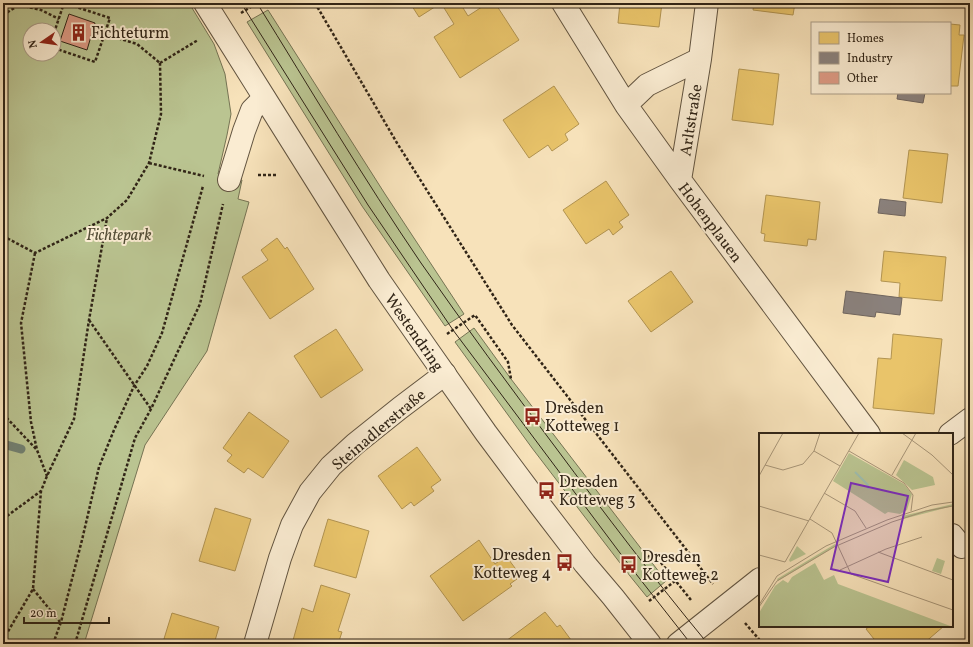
<svg xmlns="http://www.w3.org/2000/svg" width="973" height="647" viewBox="0 0 973 647" font-family="Vollkorn,serif">
<style>
.green{fill:#bac491;stroke:#767454;fill-rule:evenodd}
.homes{fill:#e9c46a;stroke:#b29451}
.industry{fill:#8a817c;stroke:#6f655e}
.lines{fill:none;stroke-linecap:round;stroke-linejoin:round}
.stream{stroke:#728173;stroke-width:9}
.building{fill:#dd9a84;stroke:#312517}
.minor-casing{stroke:#625440;stroke-width:24}
.tertiary-casing{stroke:#625440;stroke-width:24}
.path{stroke:#312517;stroke-width:2.5;stroke-dasharray:3 2;stroke-linecap:butt}
.minor{stroke:#faecd2;stroke-width:22}
.tertiary{stroke:#faecd2;stroke-width:22}
.tram{stroke:#312517;stroke-width:1}
.labels{text-anchor:middle;stroke-width:4;stroke-linejoin:round;paint-order:stroke}
.poi-label{font-size:16px;fill:#312517;stroke:#faecd2;text-anchor:start}
.street-label{font-size:16px;fill:#312517;stroke:#faecd2}
.park-label{font-size:16px;font-style:italic;fill:#534d36;stroke:#faecd2}
.inset-river{fill:none;stroke:#9dbeb0;stroke-width:2}
.inset-road{fill:none;stroke:#a89679;stroke-width:1}
.view{fill:#7b2cbf;fill-opacity:0.15;stroke:#7b2cbf;stroke-width:2}
.inset-edge{fill:none;stroke:#312517;stroke-width:2}
</style>
<rect width="100%" height="100%" fill="#f7e2ba"/>
<filter id="stains"><feTurbulence type="fractalNoise" baseFrequency=".005" numOctaves="4"/><feColorMatrix values="0 0 0 0 .2 0 0 0 0 .09 0 0 0 0 .02 0 0 0 .5 -.17"/></filter>
<radialGradient id="worn" r=".72"><stop offset=".6" stop-color="#630" stop-opacity="0"/><stop offset="1" stop-color="#630" stop-opacity=".3"/></radialGradient>
<path class="green" d="M3,3H189L214,44L225,74L231,114L227,135L218,174L242,180L238,199L249,202L207,351L145,445L84,644H3ZM30,30H54V54H30Z
M268,10L385,194L464,314L445,326L362,206L247,22Z
M474,328L511,379L666,581L647,597L630,576L532,448L455,342Z"/>
<path class="homes" d="M410,3H460L468,16L488,3H495L519,40L460,78L434,37L454,24L441,3L419,17Z
M620,3H664H662L659,27L618,23Z
M754,3H795L793,15L753,10Z
M950,24L960,25L959,35H964L958,86H950Z
M739,69L779,74L773,125L732,120Z
M554,86L579,124L565,134L568,140L552,151L548,145L529,158L503,120Z
M909,150L948,154L942,203L903,198Z
M606,181L629,215L619,222L623,227L613,235L609,229L586,244L563,210Z
M766,195L820,202L816,240L808,239L807,246L764,241L765,234L761,233Z
M277,238L285,249L287,247L314,289L270,319L242,277L268,260L261,250Z
M884,251L946,257L942,301L899,297L900,283L881,281Z
M671,271L693,302L651,332L628,301Z
M336,329L363,370L321,398L294,356Z
M893,334L942,339L934,414L873,408L878,358L891,359Z
M249,412L289,441L263,478L248,468L244,473L227,461L232,455L223,448Z
M417,447L441,480L431,487L434,491L414,506L411,502L402,509L378,476Z
M215,508L251,519L235,571L199,561Z
M328,519L369,531L356,578L314,566Z
M479,540L495,564L506,556L521,576L510,584L512,586L463,621L430,576Z
M321,585L350,594L338,631L342,632L338,644H292L302,608L313,612Z
M545,612L557,627L560,625L574,644H502Z
M172,613L219,627L214,644H171L163,642Z
M870,626H944L923,644H878L866,629Z"/>
<path class="industry" d="M897,3H922V6Z
M898,93H925L923,103L897,99Z
M880,199L906,202L905,216L878,213Z
M846,291L902,298L900,315L876,312L875,317L843,313Z"/>
<g class="lines">
<path class="stream" d="M3,444L21,449"/>
</g>
<path class="building" d="M69,14L95,23L87,50L60,41Z"/>
<g class="lines">
<defs>
<path id="minor" d="M563,3L626,105L680,180L869,434
M626,105L647,85L700,59
M229,180L244,131L252,110L264,98
M680,180L700,59L707,3
M950,434L970,419
M952,535L962,547
M255,644L280,558L292,525L310,492L331,466L355,444L400,408L445,374
M678,644L760,579"/>
<path id="tertiary" d="M205,3L333,207L379,280L427,349L486,433L539,504L585,564L613,597L650,644"/>
</defs>
<use href="#minor" class="minor-casing"/>
<use href="#tertiary" class="tertiary-casing"/>
<path class="path" d="M315,3L397,143L512,325L713,584
M241,13L257,3
M3,15L19,5L41,10L59,19
M54,33L64,3
M104,34L137,44L160,63
M54,48L95,62L110,18L64,3
M160,63L198,40
M149,163L204,176
M258,175H276
M3,236L35,253L107,218L127,200L149,163L161,114L160,63
M35,253L21,323L31,422L37,450L47,476
M89,320L151,409
M447,334L475,315L508,362L511,379
M3,414L37,450
M3,519L41,491L47,476L74,419L89,320L107,218
M648,556L658,559L691,600
M33,589L60,622
M649,601L675,581
M745,623L763,644
M3,640L33,589L41,491
M53,644L61,622L82,540L99,467L114,430L134,386L147,366L162,333L203,186
M75,644L135,438L151,409L200,304L223,204"/>
<use href="#minor" class="minor"/>
<use href="#tertiary" class="tertiary"/>
<path class="tram" d="M241,3L368,205L453,330L629,565L691,644
M257,3C311,90 363,178 421,263C465,326 510,387 556,448C605,514 655,580 708,644"/>
</g>
<defs>
<symbol id="building-bare" viewBox="-9 -9 18 18"><path d="M-4-6H4V6H1V3H-1V6H-4ZM-2.5-4.3h1.7v1.8h-1.7ZM.8-4.3h1.7v1.8H.8ZM-2.5-1h1.7V.8h-1.7ZM.8-1h1.7V.8H.8Z" fill="#8f2418" stroke="#faecd2" stroke-width="2.5" paint-order="stroke"/></symbol>
<symbol id="bus-bare" viewBox="-9 -9 18 18"><path d="M-5-6H5V4H4V6H2V4H-2V6H-4V4H-5ZM-3.5-4V0h7V-4ZM-3.5 1.2v1.5H-2V1.2ZM2 1.2v1.5H3.5V1.2Z" fill="#8f2418" stroke="#faecd2" stroke-width="2.5" paint-order="stroke"/></symbol>
</defs>
<g fill-rule="evenodd">
<use href="#building-bare" x="66" y="20" width="25" height="25"/>
<use href="#bus-bare" x="520" y="404" width="25" height="25"/>
<use href="#bus-bare" x="534" y="478" width="25" height="25"/>
<use href="#bus-bare" x="552" y="550" width="25" height="25"/>
<use href="#bus-bare" x="616" y="552" width="25" height="25"/>
</g>
<g class="labels">
<g class="poi-label">
<text x="91" y="38">Fichteturm</text>
<text x="545" y="413">Dresden<tspan x="545" dy="18">Kotteweg 1</tspan></text>
<text x="559" y="487">Dresden<tspan x="559" dy="18">Kotteweg 3</tspan></text>
<text x="551" y="560" text-anchor="end">Dresden<tspan x="551" dy="18">Kotteweg 4</tspan></text>
<text x="642" y="562">Dresden<tspan x="642" dy="18">Kotteweg 2</tspan></text>
</g>
<g class="street-label">
<text transform="translate(690 120) rotate(-81)" y="6">Arltstraße</text>
<text transform="translate(711 222) rotate(53)" y="6">Hohenplauen</text>
<text transform="translate(415 332) rotate(55)" y="6">Westendring</text>
<text transform="translate(378 429) rotate(-40)" y="6">Steinadlerstraße</text>
</g>
<g class="park-label">
<text x="119" y="240">Fichtepark</text>
</g>
</g>
<g transform="translate(759 433)">
<rect width="194" height="194" fill="#f7e2ba"/>
<path d="M90,20L145,51L153,61L148,77L141,81L129,79L126,81L74,48ZM145,27L174,44L176,52L153,57L137,42ZM194,71V73L144,86L143,83ZM76,111L77,113L19,148L18,146ZM38,113L47,121L31,129L30,127ZM178,125L186,128L182,141L173,138ZM56,130L65,147L75,142L79,151L194,194H0V180L16,153L24,147L29,150L33,144Z" fill="#bac491"/>
<path class="inset-river" d="M96,39L109,52V56"/>
<path class="inset-road" d="M143,0L173,22L194,42M55,18L81,33M90,18L145,50L154,62L152,78M6,32L24,37L44,31L55,18L61,0M133,42L157,0M0,43L24,0M65,60L96,78L107,95M0,73L50,88M51,86L73,100L92,141L194,177M119,119L194,147M0,122L26,129M26,129L100,0M81,137L127,116L163,104M0,172L18,143L67,113L128,87L173,72L194,69M0,174L18,148L75,114L133,89L167,78L194,73"/>
<path class="view" d="M92,50L149,63L129,149L72,136Z"/>
<rect width="194" height="194" class="inset-edge"/>
</g>
<rect width="973" height="647" fill="none" stroke="#f7e2ba" stroke-width="16"/>
<rect x="4" y="4" width="965" height="639" fill="none" stroke="#312517" stroke-width="2"/>
<rect x="8" y="8" width="957" height="631" fill="none" stroke="#312517"/>
<rect x="811" y="22" width="140" height="72" fill="#faecd2" stroke="#aa9c87"/>
<rect x="819" y="32" width="20" height="12" fill="#e9c46a" stroke="#aa9c87"/>
<text x="847" y="42" font-size="12" fill="#312517">Homes</text>
<rect x="819" y="52" width="20" height="12" fill="#8a817c" stroke="#aa9c87"/>
<text x="847" y="62" font-size="12" fill="#312517">Industry</text>
<rect x="819" y="72" width="20" height="12" fill="#dd9a84" stroke="#aa9c87"/>
<text x="847" y="82" font-size="12" fill="#312517">Other</text>
<g transform="translate(42 42) rotate(257)"><circle r="19" fill="#faecd2" stroke="#aa9c87"/>
<path d="M0-3L7 15L0 10L-7 15Z" fill="#8f2418"/>
<text y="-6" font-size="11" font-weight="bold" text-anchor="middle" fill="#312517">N</text>
</g>
<path d="M24 617v6h85v-6" fill="none" stroke="#312517" stroke-width="2"/>
<text x="30" y="617" font-size="12" fill="#312517" stroke="#faecd2" stroke-width="3" paint-order="stroke">20 m</text>
<rect width="100%" height="100%" filter="url(#stains)"/>
<rect width="100%" height="100%" fill="url(#worn)"/>
</svg>
